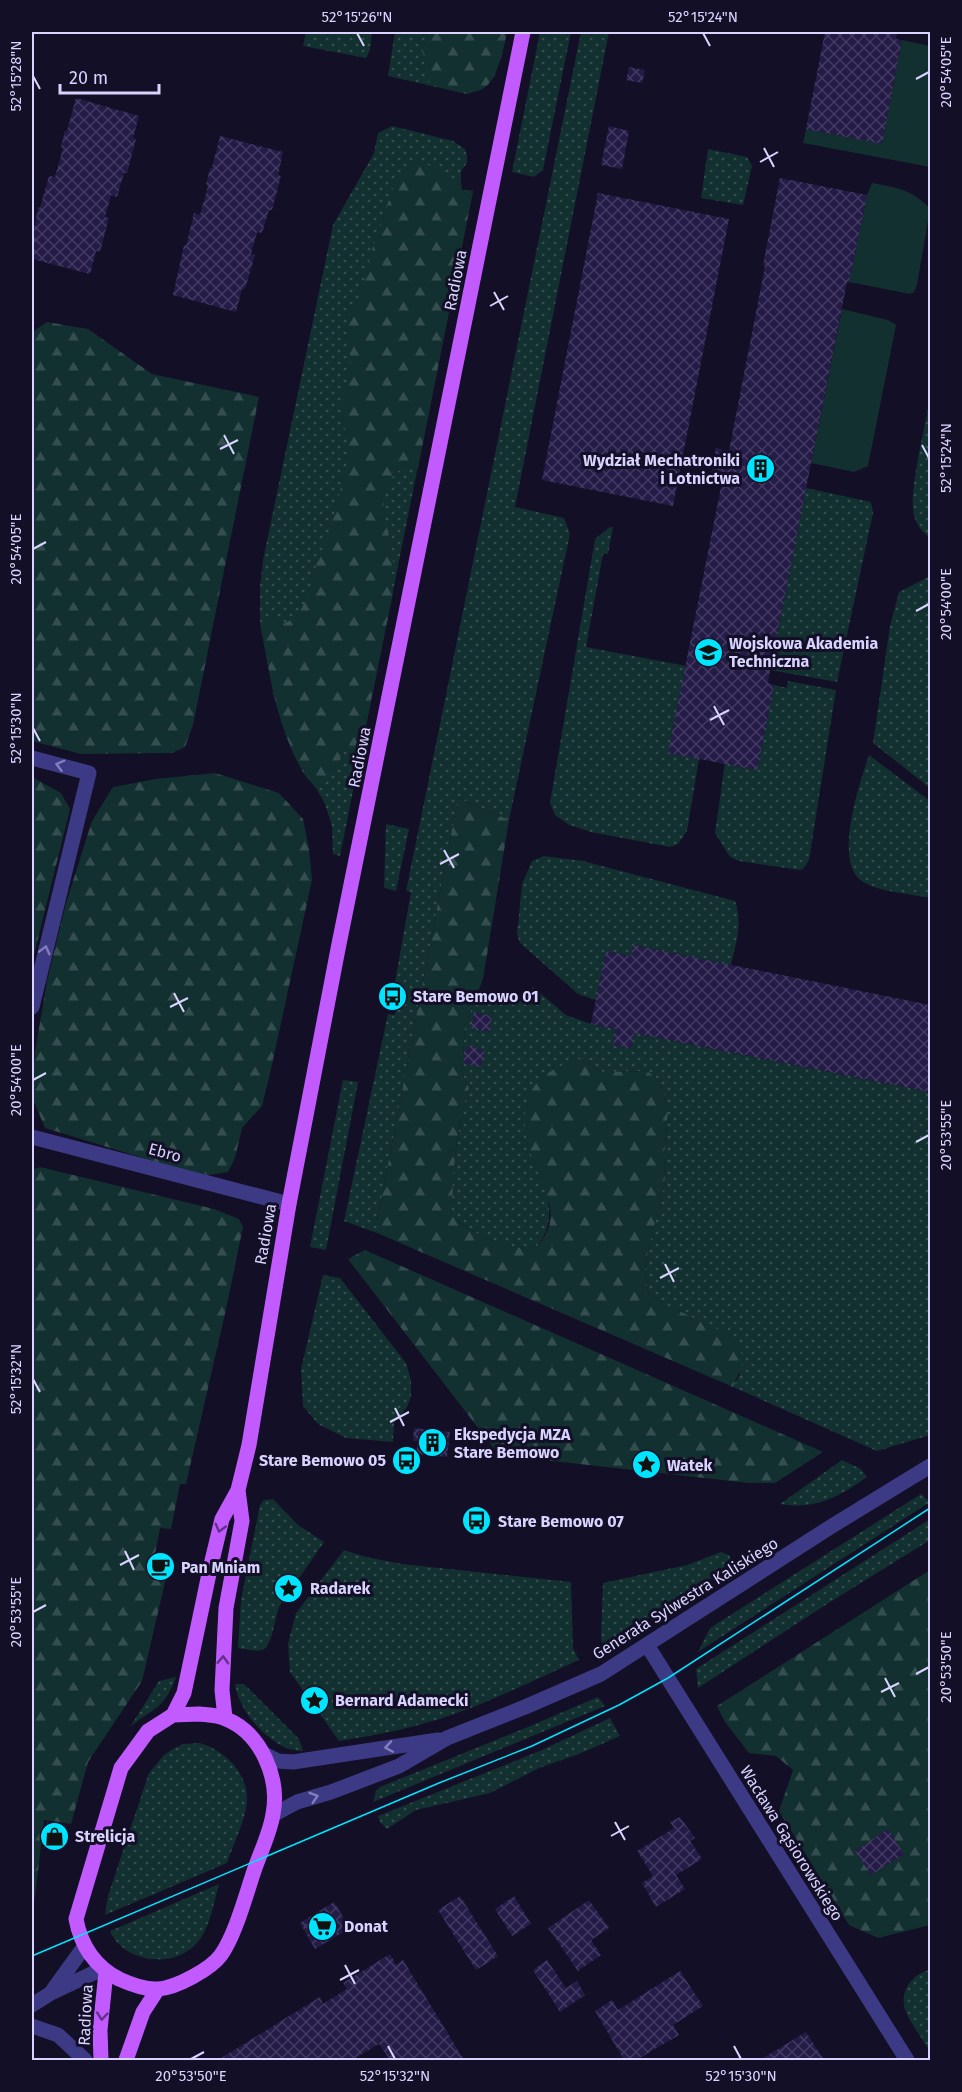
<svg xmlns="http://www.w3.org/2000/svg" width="962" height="2092" viewBox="0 0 962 2092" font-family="'Fira Sans',sans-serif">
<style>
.grass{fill:url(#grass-dots)}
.forest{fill:url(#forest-firs)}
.garden{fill:#12302f}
.building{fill:url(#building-cross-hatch)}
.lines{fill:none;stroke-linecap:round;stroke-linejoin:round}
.minor{stroke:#3d3a85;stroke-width:15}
.major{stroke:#c25bff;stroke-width:15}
.tram{stroke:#00e5ff;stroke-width:1.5}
.oneway{stroke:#837fbc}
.oneway2{stroke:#623188}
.ticks{fill:none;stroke:#d9d4ff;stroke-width:2}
.labels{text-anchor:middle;stroke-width:6;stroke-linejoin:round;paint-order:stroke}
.street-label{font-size:16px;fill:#d9d4ff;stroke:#130f26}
.poi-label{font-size:16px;font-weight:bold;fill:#d9d4ff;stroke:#130f26;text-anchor:start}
.neatline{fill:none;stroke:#d9d4ff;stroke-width:2}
.ticks-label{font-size:15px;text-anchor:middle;fill:#d9d4ff}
</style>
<defs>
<pattern id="grass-dots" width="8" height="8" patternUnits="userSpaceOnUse" patternTransform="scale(1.5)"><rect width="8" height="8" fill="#12302f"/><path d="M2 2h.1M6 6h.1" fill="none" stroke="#344d4e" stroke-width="1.8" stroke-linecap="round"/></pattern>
<pattern id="forest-firs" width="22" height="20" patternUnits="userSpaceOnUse" patternTransform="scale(1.5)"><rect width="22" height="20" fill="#12302f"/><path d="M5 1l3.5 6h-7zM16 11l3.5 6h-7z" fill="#344d4e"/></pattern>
<pattern id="building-cross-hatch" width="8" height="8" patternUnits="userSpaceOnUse" patternTransform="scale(1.5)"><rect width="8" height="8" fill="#241b47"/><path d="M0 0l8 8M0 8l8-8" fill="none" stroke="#433b63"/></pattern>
</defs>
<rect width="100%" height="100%" fill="#130f26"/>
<path class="grass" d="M306,32H372L370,50L366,58L303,46Z
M395,32H507L502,55L494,77L484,88L467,94L388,76Z
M540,32H571L543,170L534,177L512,172Z
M581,32H609L515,507L564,518L570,534L509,820L458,798L377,1222V1233L344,1221L388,1014L395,1015L402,984L395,982L411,892L406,891Z
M392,126L453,141L465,149L467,156V163L461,171V190L473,191L340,856L333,854L332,826L325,804L316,788L304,774L295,757L287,739L274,697L260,623V587L263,560L333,225L374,153L378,133Z
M708,149L747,157L752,166L743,205L701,198Z
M930,397V538C923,532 916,525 914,515C908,491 926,425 930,397Z
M806,488L871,502L873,513L837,682L770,670Z
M610,527H613L608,554H603L586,647L686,666L699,759L687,831L678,844L670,847L591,832L569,825L555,815L550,803L595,539Z
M930,576V788L873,743L890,626L899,592Z
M788,681L836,690L809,860L804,868L800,870L739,861L730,857L715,833L725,763L757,769L774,685L787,688Z
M869,755L930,801V898C911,894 880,892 863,882C832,863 860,782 869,755Z
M386,824L409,829L396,891L384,888Z
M544,856L583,861L735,901C743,923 736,943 731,965L633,945L631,956L606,951L596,1000L578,994L520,943L517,935L522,884L532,861Z
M533,987L566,1015L591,1024L616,1029L613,1045L631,1048L634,1033L930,1092V1435L877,1451L733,1387L740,1374L662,1303L648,1292L645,1270L648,1251L665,1183L664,1156L668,1112L660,1081L647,1071L603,1072L578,1059L527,1142C540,1176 564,1214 537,1246C529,1247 520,1248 512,1247C495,1245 464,1228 452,1215V1174L462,1110L469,1088L462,1073L465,1026L478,992L526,999Z
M343,1080L358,1082L326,1250L310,1247Z
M323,1275L340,1278L406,1363L411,1380V1397L407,1407L394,1423L393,1442L346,1438L318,1424L303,1406L301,1369Z
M842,1460L861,1469L867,1477C839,1497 815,1510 780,1504Z
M921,1494L930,1502L698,1652L710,1628Z
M273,1499L298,1525L324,1542L279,1607C275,1617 272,1648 262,1650C255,1652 245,1649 238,1648L241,1600L260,1505L264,1500Z
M930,1519V1540L827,1604L698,1688L696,1669Z
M344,1550L366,1557L402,1564L571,1582L573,1648L579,1660C530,1682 481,1707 429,1722C399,1731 370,1736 339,1741L290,1672L288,1644L296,1613Z
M721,1552L729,1555L732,1562L726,1569L607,1645L602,1644L601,1639L603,1583L687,1565Z
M176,1677C173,1684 170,1693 165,1699C156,1711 141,1717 130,1727L159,1681Z
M235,1684H244L299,1739L303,1751C297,1750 289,1750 284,1747C261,1735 239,1710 235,1684Z
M598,1697L605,1706L373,1802L376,1791L380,1787L523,1729Z
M610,1718L620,1736L579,1754L539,1768L490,1793L416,1810L387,1829L380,1822L378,1816L542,1750Z
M200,1743C225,1751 248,1772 247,1801C246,1819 233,1845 227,1863L105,1915L108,1896L149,1773L164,1755L173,1749L183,1744Z
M219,1884C213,1905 210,1930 195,1945C172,1969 123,1962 110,1931Z
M930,1970V2052C923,2039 912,2026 906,2012C898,1993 912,1973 930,1970Z"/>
<path class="forest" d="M426,32H507C495,90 485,107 426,80L423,51Z
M419,162C437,166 445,176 461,182L462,190L473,191L418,468L398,471L390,480L385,493L382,514L389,535L393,561L391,577L393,593L362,745C340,748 342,758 330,774C326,779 321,783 316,788C278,742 271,680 260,622L273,618L285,623L297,617L313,587L316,564L330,531L348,458V443L342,417V398L349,380L351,358L346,338L349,317L360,299L372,250L396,179L407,165Z
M47,322L88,329L152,374L259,397L193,725L185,747L172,753L81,754L32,741V332Z
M215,773L279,793L303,819L309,849L312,880L271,1069L262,1106L242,1128L235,1158L228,1172L208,1175L169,1166L45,1128L32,1097V1093L35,1052L47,981L66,903L92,821L113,787L156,779Z
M32,777L61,793L70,809L32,963Z
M458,798L509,820L483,979L465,1026L462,1073L469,1088C455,1132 453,1170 452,1215C464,1228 495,1245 513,1247C520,1248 530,1247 537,1246C543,1240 549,1230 550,1222C553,1205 544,1188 538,1173C535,1163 529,1152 527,1142C518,1096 535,1073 578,1059L603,1072L647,1071L660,1081L668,1112L664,1156L665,1183L648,1251L645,1270L648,1292L662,1303L728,1334L739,1347L744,1360L733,1387L377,1233V1222Z
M40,1167L214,1209L239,1219L243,1227L226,1309L186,1484H180L171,1529L160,1528L151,1575L166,1578L142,1681L88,1762L71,1824L44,1820L35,1897L32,1901V1170Z
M365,1250L823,1452L775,1483H749L499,1455L348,1259Z
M930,1570V1925L878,1938L849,1925L779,1811L793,1770L776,1756L749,1753L725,1722L717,1706Z"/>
<path class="garden" d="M902,40L930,46V167L803,143L806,129L882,143Z
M872,183C895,187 914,190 930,209L917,285L914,292L910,294L849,282L867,195Z
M842,309L888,320L896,325L868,466L854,472L811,463Z"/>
<path class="building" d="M825,32H897L896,39L902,40L882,144L806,129Z
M629,67L645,70L642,83L626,80Z
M76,98L139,116L133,138L136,139L127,173H124L117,197L111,195L105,217L109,218L100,252L96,251L90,274L32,259V241L38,207L40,208L49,176L55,177L63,148L61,147L65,130L67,131Z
M609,126L629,131L622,169L601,165Z
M220,136L283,152L278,175L281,176L272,210H269L262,233L257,232L251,254L255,255L245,289H242L236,312L173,295L184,245L186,246L194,213L200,215L208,186L206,185L210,168H212Z
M780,178L867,195L849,282H847L770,670L768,683L774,685L757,770L668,753L723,477L711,475L716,448L729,451L765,266L763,265Z
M598,193L729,219L673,506L542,480Z
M633,945L930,1005V1092L634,1033L631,1048L613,1045L616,1029L591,1024L606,951L631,956Z
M474,1012L492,1016L489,1032L471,1028Z
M467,1046L485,1050L481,1067L463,1063Z
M414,1428L450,1432L447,1457L416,1454L418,1441H413Z
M154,1557L169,1559L166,1578L151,1575Z
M680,1817L695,1838L690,1841L702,1859L676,1875L685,1889L656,1907L642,1883L653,1876L637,1851L674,1828L670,1822Z
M47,1822L66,1825L62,1850L43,1848Z
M888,1829L904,1854L871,1875L855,1851Z
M460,1896L498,1956L476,1970L438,1910Z
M514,1896L531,1924L512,1936L495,1909Z
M589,1900L609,1928L591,1940L601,1955L578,1971L548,1928Z
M334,1902L350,1928L315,1949L300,1923Z
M390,1954L396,1965L403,1960L464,2060H390L379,2044L352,2060H218L320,1997L323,2004L347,1989L343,1983Z
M547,1960L566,1988L577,1981L585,1995L560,2012L533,1970Z
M680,1971L703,2006L673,2025L679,2035L636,2060H624L595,2011L612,2000L618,2010Z
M806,2032L824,2060H760Z"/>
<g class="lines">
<path class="minor" d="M32,758L89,773L32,1007
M32,1137L289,1204
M647,1645L907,2060
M264,1754L278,1761L293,1762L438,1740
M273,1815L297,1802L331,1792L399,1766L447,1738L525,1707L601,1674L832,1526L930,1466
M53,1990L84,1947
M32,2005L51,1993L102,1969
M32,2026L58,2035L85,2060"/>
<path class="major" d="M199,1714C208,1715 218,1715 226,1719C261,1733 280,1778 273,1814C270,1834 259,1855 253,1874C245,1898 235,1935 221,1955C211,1969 176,1988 158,1989C145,1990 130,1984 119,1979C94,1966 81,1946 76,1919L121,1768L148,1731L173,1715Z
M173,1715L184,1693L210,1569L222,1519L238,1490L249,1445L289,1204L338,949L523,32
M225,1718L222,1690L226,1608L242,1521L238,1490
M101,2060L100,2030L106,1972
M126,2060L143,2012L158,1989"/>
<path class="tram" d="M32,1956L439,1783L532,1746L619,1705L668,1678L930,1508"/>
</g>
<defs><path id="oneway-chevron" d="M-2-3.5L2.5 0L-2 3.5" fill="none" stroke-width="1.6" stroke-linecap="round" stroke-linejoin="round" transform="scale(1.5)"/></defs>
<g class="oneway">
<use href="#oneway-chevron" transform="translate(60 765) rotate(-165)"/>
<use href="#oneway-chevron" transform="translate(45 950) rotate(-76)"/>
<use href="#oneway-chevron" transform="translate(389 1747) rotate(171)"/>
<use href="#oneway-chevron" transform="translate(314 1797) rotate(-17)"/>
</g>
<g class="oneway2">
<use href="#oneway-chevron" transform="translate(220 1528) rotate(105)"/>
<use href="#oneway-chevron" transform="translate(223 1660) rotate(-88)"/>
<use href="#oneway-chevron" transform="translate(102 2016) rotate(96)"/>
</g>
<path class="ticks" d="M357,33L364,46M703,33L710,46M33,76L40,89M916,79L929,72M764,148L774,167M760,162L778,152M494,292L504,310M490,306L508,296M224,435L234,454M922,445L929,458M220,449L238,440M33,549L46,542M916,611L929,604M714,706L724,725M710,720L729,710M33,728L40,741M444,850L454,868M440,864L459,854M174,993L184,1012M170,1007L188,998M33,1080L46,1073M916,1142L929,1135M665,1264L674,1282M660,1278L679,1268M33,1379L40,1392M395,1408L404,1426M390,1422L409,1412M125,1551L134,1570M120,1565L139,1555M33,1612L46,1605M916,1674L929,1667M885,1678L895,1697M881,1692L899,1683M615,1822L625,1840M611,1836L629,1826M345,1965L355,1984M340,1980L359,1970M388,2046L395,2059M734,2046L741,2059M191,2059L204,2052"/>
<defs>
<symbol id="building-disc" viewBox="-11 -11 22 22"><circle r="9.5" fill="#00e5ff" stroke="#130f26"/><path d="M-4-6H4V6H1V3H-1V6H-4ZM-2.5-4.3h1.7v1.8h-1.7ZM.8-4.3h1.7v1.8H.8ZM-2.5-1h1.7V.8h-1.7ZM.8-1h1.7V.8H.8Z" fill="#111"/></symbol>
<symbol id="university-disc" viewBox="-11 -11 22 22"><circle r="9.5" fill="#00e5ff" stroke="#130f26"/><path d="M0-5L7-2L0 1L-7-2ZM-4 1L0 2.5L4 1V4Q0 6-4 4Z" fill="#111"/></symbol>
<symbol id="bus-disc" viewBox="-11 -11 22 22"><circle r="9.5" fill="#00e5ff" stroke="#130f26"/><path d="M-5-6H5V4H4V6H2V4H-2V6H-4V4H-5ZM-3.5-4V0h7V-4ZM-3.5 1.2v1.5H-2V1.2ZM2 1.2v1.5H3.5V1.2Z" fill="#111"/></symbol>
<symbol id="sight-disc" viewBox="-11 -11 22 22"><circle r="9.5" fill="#00e5ff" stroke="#130f26"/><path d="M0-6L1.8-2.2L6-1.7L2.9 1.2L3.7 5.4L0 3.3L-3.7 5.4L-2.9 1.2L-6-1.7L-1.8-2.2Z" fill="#111"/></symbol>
<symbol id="cafe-disc" viewBox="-11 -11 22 22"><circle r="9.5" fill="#00e5ff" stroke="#130f26"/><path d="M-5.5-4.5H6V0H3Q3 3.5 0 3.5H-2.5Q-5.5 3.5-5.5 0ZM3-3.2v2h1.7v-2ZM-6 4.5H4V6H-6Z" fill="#111"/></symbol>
<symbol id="shop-disc" viewBox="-11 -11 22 22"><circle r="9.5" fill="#00e5ff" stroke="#130f26"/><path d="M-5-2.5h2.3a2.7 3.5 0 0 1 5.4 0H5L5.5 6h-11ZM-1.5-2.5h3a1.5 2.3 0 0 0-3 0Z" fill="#111"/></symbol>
<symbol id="supermarket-disc" viewBox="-11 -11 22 22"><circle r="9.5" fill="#00e5ff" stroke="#130f26"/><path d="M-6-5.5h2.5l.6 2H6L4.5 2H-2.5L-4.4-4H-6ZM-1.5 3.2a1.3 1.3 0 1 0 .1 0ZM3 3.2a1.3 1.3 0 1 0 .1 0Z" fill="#111"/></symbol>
</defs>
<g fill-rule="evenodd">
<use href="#building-disc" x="744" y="452" width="33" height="33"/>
<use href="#university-disc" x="692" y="636" width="33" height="33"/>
<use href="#bus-disc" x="376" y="980" width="33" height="33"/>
<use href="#building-disc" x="416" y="1426" width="33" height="33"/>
<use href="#bus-disc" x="390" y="1444" width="33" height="33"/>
<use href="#sight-disc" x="630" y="1448" width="33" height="33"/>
<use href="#bus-disc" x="460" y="1504" width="33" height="33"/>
<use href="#cafe-disc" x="144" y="1550" width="33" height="33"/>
<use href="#sight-disc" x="272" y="1572" width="33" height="33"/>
<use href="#sight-disc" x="298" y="1684" width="33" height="33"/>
<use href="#shop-disc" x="38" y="1820" width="33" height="33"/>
<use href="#supermarket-disc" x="306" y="1910" width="33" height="33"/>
</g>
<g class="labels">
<g class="street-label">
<text transform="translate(455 280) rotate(-79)" y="6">Radiowa</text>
<text transform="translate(359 757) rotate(-79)" y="6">Radiowa</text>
<text transform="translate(165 1152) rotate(15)" y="6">Ebro</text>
<text transform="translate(265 1234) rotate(-80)" y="6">Radiowa</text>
<text transform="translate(685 1598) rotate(-32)" y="6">Generała Sylwestra Kaliskiego</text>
<text transform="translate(792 1843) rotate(58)" y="6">Wacława Gąsiorowskiego</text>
<text transform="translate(85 2015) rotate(-87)" y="6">Radiowa</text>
</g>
<g class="poi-label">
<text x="740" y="466" text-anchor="end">Wydział Mechatroniki<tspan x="740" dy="18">i Lotnictwa</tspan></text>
<text x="729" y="649">Wojskowa Akademia<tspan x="729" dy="18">Techniczna</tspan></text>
<text x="413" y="1002">Stare Bemowo 01</text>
<text x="454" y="1440">Ekspedycja MZA<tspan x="454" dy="18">Stare Bemowo</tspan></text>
<text x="386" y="1466" text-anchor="end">Stare Bemowo 05</text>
<text x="667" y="1471">Watek</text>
<text x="498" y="1527">Stare Bemowo 07</text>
<text x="181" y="1573">Pan Mniam</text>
<text x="310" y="1594">Radarek</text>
<text x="335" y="1706">Bernard Adamecki</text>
<text x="75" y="1842">Strelicja</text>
<text x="344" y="1932">Donat</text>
</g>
</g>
<rect width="962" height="2092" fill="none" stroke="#130f26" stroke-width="66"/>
<path d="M60 84v9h99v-9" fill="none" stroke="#d9d4ff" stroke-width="3"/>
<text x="69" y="84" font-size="18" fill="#d9d4ff" stroke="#130f26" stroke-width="4.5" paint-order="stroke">20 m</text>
<rect x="33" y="33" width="896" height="2026" class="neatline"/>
<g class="ticks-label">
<text x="357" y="22">52°15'26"N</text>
<text x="703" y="22">52°15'24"N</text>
<text transform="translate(946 72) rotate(-90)" y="5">20°54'05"E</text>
<text transform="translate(16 76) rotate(-90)" y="5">52°15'28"N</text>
<text transform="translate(946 458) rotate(-90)" y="5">52°15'24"N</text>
<text transform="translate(16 549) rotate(-90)" y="5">20°54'05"E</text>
<text transform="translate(946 604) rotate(-90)" y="5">20°54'00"E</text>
<text transform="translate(16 728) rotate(-90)" y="5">52°15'30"N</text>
<text transform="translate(16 1080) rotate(-90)" y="5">20°54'00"E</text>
<text transform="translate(946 1135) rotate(-90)" y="5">20°53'55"E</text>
<text transform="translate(16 1379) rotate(-90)" y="5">52°15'32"N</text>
<text transform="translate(16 1612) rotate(-90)" y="5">20°53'55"E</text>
<text transform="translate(946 1667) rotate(-90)" y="5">20°53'50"E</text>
<text x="191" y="2081">20°53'50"E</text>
<text x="395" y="2081">52°15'32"N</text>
<text x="741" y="2081">52°15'30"N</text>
</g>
</svg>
